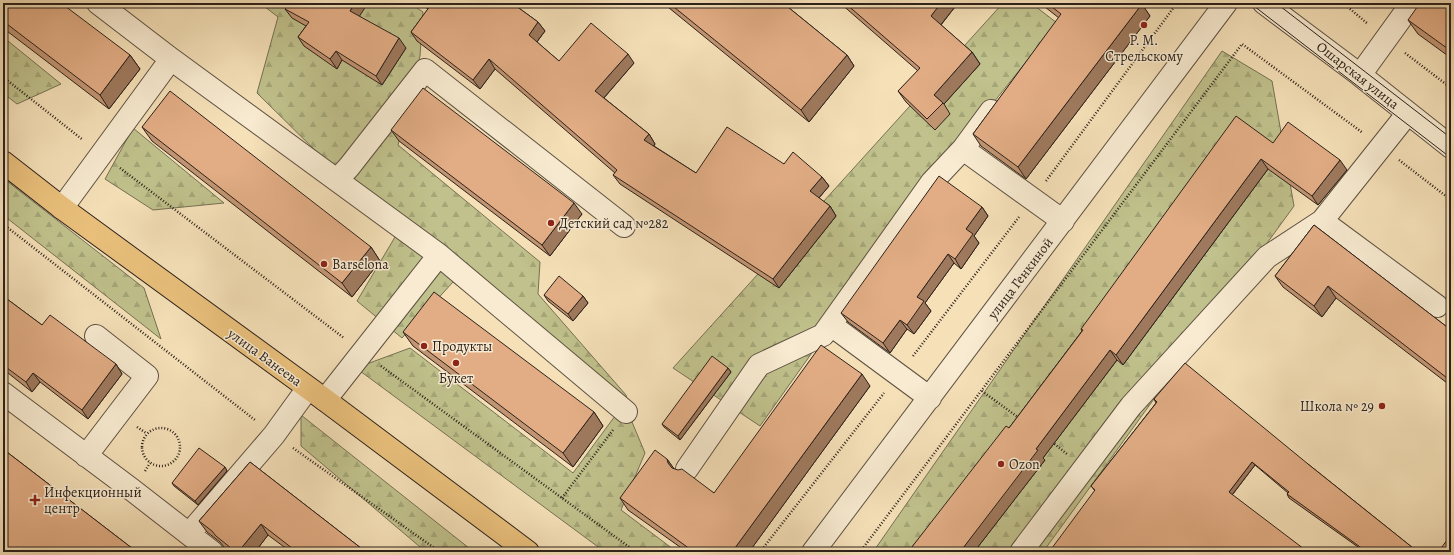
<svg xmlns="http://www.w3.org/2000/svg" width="1454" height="555" viewBox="0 0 1454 555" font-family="Alegreya,serif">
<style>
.forest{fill:url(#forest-firs);stroke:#767154}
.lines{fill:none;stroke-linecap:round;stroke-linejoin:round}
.minor-casing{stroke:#5e5142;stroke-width:24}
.major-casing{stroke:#2c211b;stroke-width:24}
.path{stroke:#2c211b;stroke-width:2.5;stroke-dasharray:1 2;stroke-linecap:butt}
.minor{stroke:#f8ebd1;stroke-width:22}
.major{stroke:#eac07c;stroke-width:22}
.tram{stroke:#2c211b;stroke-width:1}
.wall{fill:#c29572;stroke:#2c211b}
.shaded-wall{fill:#9e795d;stroke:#2c211b}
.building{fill:#e2ad85;stroke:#2c211b}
.poi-dot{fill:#8f2418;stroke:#f8ebd1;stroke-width:1.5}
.labels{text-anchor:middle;stroke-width:3;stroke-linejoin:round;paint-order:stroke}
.poi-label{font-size:14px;fill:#2c211b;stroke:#f8ebd1;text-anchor:start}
.street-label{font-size:14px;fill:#2c211b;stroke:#f8ebd1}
</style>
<defs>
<pattern id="forest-firs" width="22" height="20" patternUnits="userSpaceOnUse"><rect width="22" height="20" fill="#c0c18c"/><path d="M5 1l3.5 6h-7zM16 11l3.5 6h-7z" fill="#a5a678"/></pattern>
</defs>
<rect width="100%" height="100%" fill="#f5e0b8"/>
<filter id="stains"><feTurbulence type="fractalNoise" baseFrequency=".005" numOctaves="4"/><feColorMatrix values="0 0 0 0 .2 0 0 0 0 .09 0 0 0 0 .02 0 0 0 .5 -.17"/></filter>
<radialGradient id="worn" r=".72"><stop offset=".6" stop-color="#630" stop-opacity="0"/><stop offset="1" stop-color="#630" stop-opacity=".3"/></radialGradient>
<path class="forest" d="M260,3H410L423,12L420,56L398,145L540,262L538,294L626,395L632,422L645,453L621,510L677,552H605L356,368L410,348L573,473L618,412L453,282L402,338L357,301L398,232L257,93L278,17Z
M1003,3H1031L1057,23L958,147L760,426L673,368Z
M3,37L61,84L17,104L3,93Z
M1222,51L1272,81L1294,206L1043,552H873Z
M133,128L224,203L153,210L105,179Z
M3,178L144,288L161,339L3,215Z
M301,415L474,552H426L301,446Z"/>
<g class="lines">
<defs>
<path id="minor" d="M98,3L171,59
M1264,3L1360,75L1451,147
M1360,75L1412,3
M991,111L963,149L1063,221
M337,180L349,167L425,70L624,226
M62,208L171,59L439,255L626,412
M1322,221L1437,306
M831,325L930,398
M3,393L131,489L212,552
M325,400L439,255
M86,456L147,376L96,336
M687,469L759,365L823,335L932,182L963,149
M189,534L274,435L308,388
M813,552L1226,3
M1021,552L1131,406L1267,257L1322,221L1408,113"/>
<path id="major" d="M3,162L62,208L325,400L528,552"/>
</defs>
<use href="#minor" class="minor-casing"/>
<use href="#major" class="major-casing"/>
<path class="path" d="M1343,3L1368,24
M1405,53L1451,88
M3,77L83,140
M1399,160L1451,200
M120,168L344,338
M1046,181L1177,3
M3,224L255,420
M913,356L1019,217
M381,366L636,552
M982,391L1019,418
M137,427L146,433
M142 447a19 19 0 1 1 38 0a19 19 0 1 1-38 0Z
M1052,442L1067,454
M293,448L440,552
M145,471L150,463
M562,498L613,430
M760,552L884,393
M860,552L1242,44L1363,133"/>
<use href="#minor" class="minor"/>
<use href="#major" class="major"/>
<path class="tram" d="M1250,3L1451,158
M1276,3L1451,138"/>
</g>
<path class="wall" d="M3,3L130,55L140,69L109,109L3,28Z
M420,3H512L538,22L545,31L537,42L559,61L634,63L604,98L649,134L655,144L654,146L696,173L784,164L822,177L829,186L819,198L830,206L836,216L779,288L620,184L613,175L615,173L495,69L480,89L417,41L411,32L428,9Z
M663,3H783L847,55L854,66L809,122Z
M840,3H958L941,25L972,52L980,64L944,104L950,114L935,130L906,102L898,91L918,71Z
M1040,3H1141L1150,16L1026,179L981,146L973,134L1059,18Z
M1371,3H1380L1377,7Z
M1451,3V58L1418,34L1408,20Z
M316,6L359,16L406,48L382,85L342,60L337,69L304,46L298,37L306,26L292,18L285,9Z
M142,127L371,247L380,261L352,297L152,141Z
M391,130L582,214L550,256L399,141Z
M1273,143L1347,170L1318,205L1268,169L1123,365L1117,360L1043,458L1045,460L974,552H908L1009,428L1082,331L1081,329Z
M982,207L988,216L974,236L979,243L961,269L954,263L925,303L931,311L914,334L907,329L890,353L848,322L841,313Z
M1314,225L1451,330V386L1336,298L1322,317L1283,287L1275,276Z
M544,295L583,296L588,303L573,321L548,301Z
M3,296L42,325L116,364L122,374L88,419L40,382L32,392L3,369Z
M403,332L594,412L603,426L573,467L413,346Z
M728,368L731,372L680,440L664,427L662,424Z
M870,386L749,552H687L628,510L620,498L667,459L674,469L714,493Z
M1154,399L1308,464L1418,552H1365L1289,498L1287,494L1288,493L1255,465L1233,494L1095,491L1091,486L1156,403Z
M3,449L137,552H21L19,550L17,552Z
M250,462L366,552H291L268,535L255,552H229L224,547L220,542L207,532L199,521Z
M225,467L227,471L198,505L174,486L172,483Z"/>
<path class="shaded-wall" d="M355,3H368L357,20L350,11Z
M941,3H958L939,27L931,16Z
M1374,3H1380L1377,7Z
M1142,4L1150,16L1026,179L1018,167Z
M538,22L545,31L535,44L529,35Z
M399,38L406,48L382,85L376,76Z
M336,51L342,60L337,69L330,59Z
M972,52L980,64L944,104L934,95Z
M628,54L634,63L602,100L595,91Z
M130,55L140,69L109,109L100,95Z
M847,55L854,66L809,122L801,110Z
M489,59L495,69L480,89L473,80Z
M649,134L655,144L651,149L644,140Z
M1261,159L1268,169L1123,365L1116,355Z
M1340,160L1347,170L1318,205L1312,196Z
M822,177L829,186L817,200L810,191Z
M574,203L582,214L550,256L542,245Z
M830,206L836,216L779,288L773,279Z
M982,207L988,216L974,236L979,243L961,269L955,259L966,229Z
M371,247L380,261L352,297L342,283Z
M948,254L954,263L925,303L931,311L914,334L907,325L917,297Z
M1328,286L1336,298L1322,317L1314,306Z
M583,296L588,303L573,321L568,314Z
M900,320L907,329L890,353L883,343Z
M1110,350L1117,360L1043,458L1045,460L974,552H960L1036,449Z
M116,364L122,374L88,419L82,410Z
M728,368L731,372L680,440L678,436Z
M33,373L40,382L32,392L26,382Z
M862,374L870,386L749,552H732Z
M594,412L603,426L573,467L563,453Z
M667,459L675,470L676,475L668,463Z
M1252,462L1255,465L1232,495L1229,492Z
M225,467L227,471L198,505L195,501Z
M261,524L268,535L255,552H238Z
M16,547L19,550L17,552H12Z"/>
<path class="building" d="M3,3H61L130,55L100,95L3,21Z
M289,3H311L316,6L318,3H355L350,11L399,38L376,76L336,51L330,59L298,37L309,22L285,9Z
M426,3H512L538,22L529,35L559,61L591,23L628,54L595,91L649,134L644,140L696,173L727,127L784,164L793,152L822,177L810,191L830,206L773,279L613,175L617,170L489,59L473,80L411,32L430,6Z
M669,3H783L847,55L801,110Z
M845,3H941L931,16L972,52L934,95L943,103L927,119L898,91L920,68Z
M1047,3H1141L1142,4L1018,167L973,134L1061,14Z
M1420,3H1451V51L1408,20Z
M423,88L574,203L542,245L391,130Z
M170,91L371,247L342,283L142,127Z
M1236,116L1273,143L1288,122L1340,160L1312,196L1261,159L1116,355L1110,350L1036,449L1038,450L960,552H908L1006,426L1009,428L1083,330L1081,329Z
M939,176L982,207L966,229L973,234L955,259L948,254L917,297L924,301L907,325L900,320L883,343L841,313Z
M1314,225L1451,330V381L1328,286L1314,306L1275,276Z
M559,276L583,296L568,314L544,295Z
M434,292L594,412L563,453L403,332Z
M3,296L42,325L50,315L116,364L82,410L33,373L26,382L3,365Z
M821,345L862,374L732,552H694L620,498L655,450L667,459L668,463L672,468L678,470L682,469L714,493Z
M712,356L728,368L678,436L662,424Z
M1185,363L1308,464L1418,552H1367L1287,494L1289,492L1252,462L1229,492L1308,552H1049L1095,490L1091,486L1157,402L1154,399Z
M199,448L225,467L195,501L172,483Z
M3,449L137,552H23L16,547L12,552H3Z
M250,462L366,552H297L261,524L238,552H236L216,536L212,531L199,521Z
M1451,535V552H1438Z"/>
<g class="poi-dot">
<circle cx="1144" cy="25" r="4"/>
<circle cx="551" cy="223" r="4"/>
<circle cx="324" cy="264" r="4"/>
<circle cx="424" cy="346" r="4"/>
<circle cx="456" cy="363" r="4"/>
<circle cx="1382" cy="406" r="4"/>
<circle cx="1001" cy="464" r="4"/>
<path d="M33 494h4v4h4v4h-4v4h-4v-4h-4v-4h4z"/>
</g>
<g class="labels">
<g class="poi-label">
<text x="1144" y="45" text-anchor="middle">Р. М.<tspan x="1144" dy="16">Стрельскому</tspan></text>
<text x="559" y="228">Детский сад №282</text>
<text x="332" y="269">Barselona</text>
<text x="432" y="351">Продукты</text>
<text x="456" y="383" text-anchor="middle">Букет</text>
<text x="1374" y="411" text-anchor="end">Школа № 29</text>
<text x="1009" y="469">Ozon</text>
<text x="44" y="497">Инфекционный<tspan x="44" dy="16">центр</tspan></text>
</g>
<g class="street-label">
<text transform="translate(1358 75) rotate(38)" y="5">Ошарская улица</text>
<text transform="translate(1020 278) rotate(-53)" y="5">улица Генкиной</text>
<text transform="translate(265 357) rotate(36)" y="5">улица Ванеева</text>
</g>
</g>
<rect width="1454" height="555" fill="none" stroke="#f5e0b8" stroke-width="16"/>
<rect x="4" y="4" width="1446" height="547" fill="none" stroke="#2c211b" stroke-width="2"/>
<rect x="8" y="8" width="1438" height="539" fill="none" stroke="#2c211b"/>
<rect width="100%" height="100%" filter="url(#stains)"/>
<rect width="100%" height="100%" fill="url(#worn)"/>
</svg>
